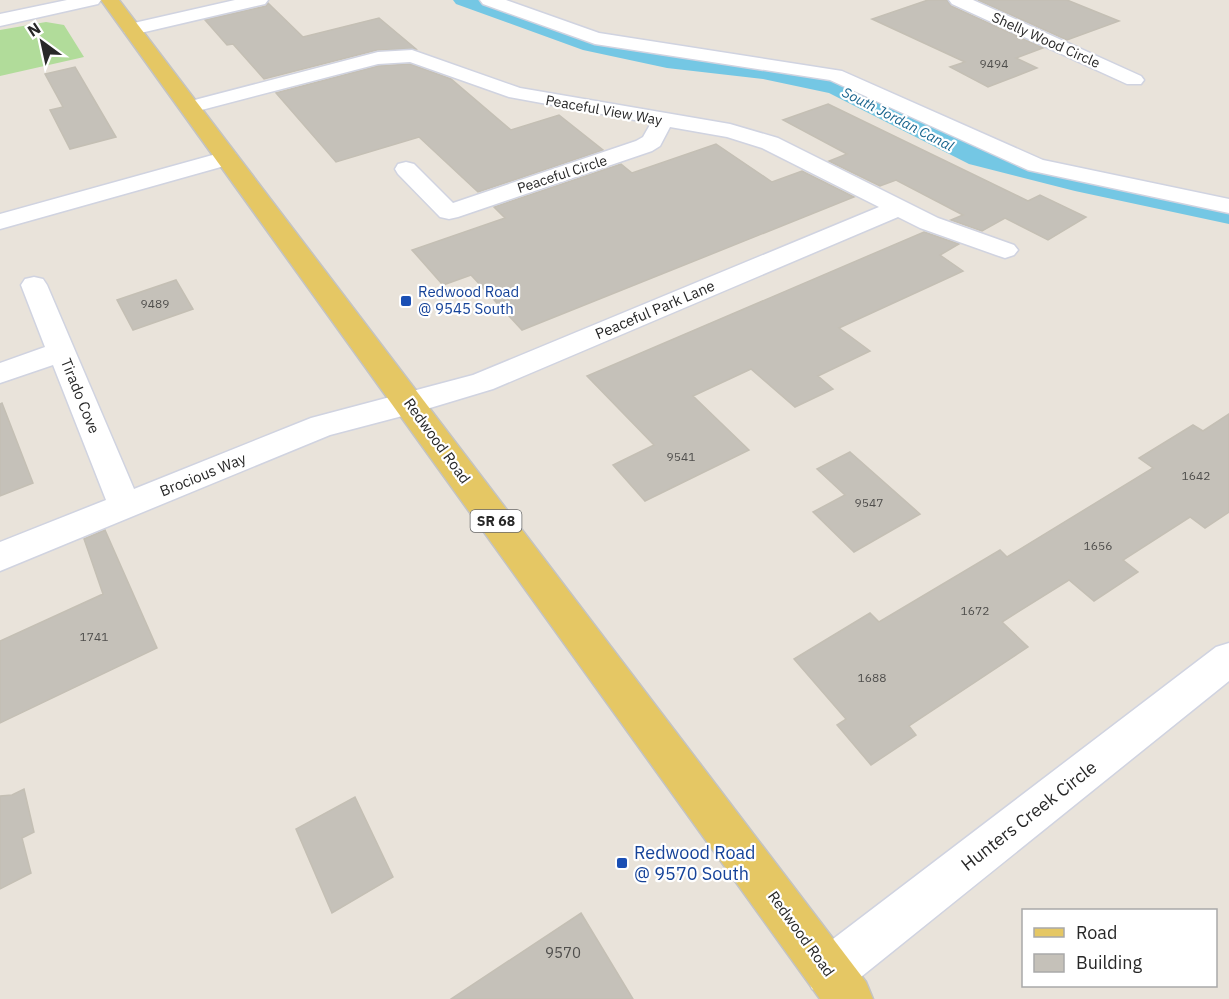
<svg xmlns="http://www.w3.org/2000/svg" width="1229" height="999" viewBox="0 0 1229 999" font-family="'IBM Plex Sans',sans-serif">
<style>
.green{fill:#b1dc9a}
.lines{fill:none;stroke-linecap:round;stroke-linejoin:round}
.canal{fill:#74c7e4;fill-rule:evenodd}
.building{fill:#c5c1b9;stroke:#c4bfb4;stroke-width:1.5}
.minor-casing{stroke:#d0d3e0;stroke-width:3}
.major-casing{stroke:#c3c3c3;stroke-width:3}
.minor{fill:#fff;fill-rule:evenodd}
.major{fill:#e5c764;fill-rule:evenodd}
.transit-dot{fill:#1a4fb4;stroke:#fff;stroke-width:2}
.labels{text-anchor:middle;stroke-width:4.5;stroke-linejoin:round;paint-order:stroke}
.number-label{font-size:12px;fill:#4f4e4c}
.far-street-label{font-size:14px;fill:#282828;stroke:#fff}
.far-water-label{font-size:14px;font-style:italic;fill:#17648d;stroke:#fff}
.shield{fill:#fff;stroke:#686868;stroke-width:1.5}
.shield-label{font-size:14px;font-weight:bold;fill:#282828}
.transit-label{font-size:15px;fill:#164399;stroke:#fff;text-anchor:start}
.street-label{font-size:15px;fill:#282828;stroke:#fff}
.near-number-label{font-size:15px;fill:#4f4e4c}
.near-street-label{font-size:18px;fill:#282828;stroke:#fff}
.near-transit-label{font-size:18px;fill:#164399;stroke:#fff;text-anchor:start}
</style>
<rect width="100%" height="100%" fill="#e9e3da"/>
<path class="green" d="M46,22L64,25L84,57L0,76V30Z"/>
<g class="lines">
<path class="canal" d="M453,0H483L589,37L667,54L763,65L845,82L987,152L1076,175L1229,206V224L1075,191L969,164L829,93L763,79L667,68L583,50L456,4Z"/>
</g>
<path class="building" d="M928,0H947L951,6L1043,48L1016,58L1037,68L988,87L950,67L965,62L872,19Z
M978,0H1067L1119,21L1067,40Z
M268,3L303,37L379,18L416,49L377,50L264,79L233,44L227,45L205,20L266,6Z
M410,64L451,79L511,130L559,115L603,150L478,192L419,137L336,162L276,93L378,66Z
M75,67L116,137L70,149L50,110L63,107L45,74Z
M828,104L1028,201L1040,195L1086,217L1048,240L1005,218L982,231L951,220L963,215L896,180L880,186L829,161L847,154L783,120Z
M716,144L772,182L802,171L854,197L522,330L471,275L443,285L412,250L505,218L494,207L621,164L632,173Z
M924,232L959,244L940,255L963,271L839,328L870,351L818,376L833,389L795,407L751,369L693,396L749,450L645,501L613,465L654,445L587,376Z
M176,280L193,309L133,330L117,300Z
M2,403L33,483L0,496V404Z
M1229,414V512L1205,528L1190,517L1123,560L1138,572L1094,601L1069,580L1002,622L1028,647L909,726L916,735L871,765L837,725L846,719L794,659L870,613L879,622L1000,550L1007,557L1153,468L1139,458L1193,425L1203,431Z
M850,452L920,514L854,552L813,512L845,495L817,469Z
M105,530L157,648L0,723V641L103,594L84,539Z
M24,789L34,832L22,838L31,873L0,889V796L12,795Z
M355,797L393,877L332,913L296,829Z
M581,913L633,999H451Z"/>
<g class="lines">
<defs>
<path id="minor" d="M67,0H101L98,4L0,26V14Z
M235,0H268L265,4L132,35L125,33L123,29L125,25Z
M480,0H506L599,33L842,71L1043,160L1229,199V213L1028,170L830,80L595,44L483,4Z
M949,0H973L1141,76L1144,80L1141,84H1127L952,4Z
M412,50L520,88L730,124L778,138L938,218L1014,245L1018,250L1014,255L1005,258L996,255L920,228L898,217L493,389L410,414L330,435L0,571V542L106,500L53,365L0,383V363L45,347L21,285L25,279L34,277L43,279L47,285L134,489L311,418L473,375L879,207L762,148L727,137L670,127L660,146L652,151L458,217L449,219L440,217L398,174L395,169L398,164L406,162L414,164L453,203L636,141L643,137L651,123L509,97L410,62L378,64L190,113L183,111L179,107L183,103L378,52Z
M227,151L235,153L238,158L235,163L0,229V214Z
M1229,643V681L846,989L829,996L812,989L805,972L812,955L1216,647Z"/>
<path id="major" d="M101,0H119L866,982L873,999H820Z"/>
</defs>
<use href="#minor" class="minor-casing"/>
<use href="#major" class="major-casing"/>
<use href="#minor" class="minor"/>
<use href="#major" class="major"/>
</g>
<g class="transit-dot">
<rect x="400" y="295" width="12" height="12" rx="3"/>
<rect x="616" y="857" width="12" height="12" rx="3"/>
</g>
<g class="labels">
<g class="number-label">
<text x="994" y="68">9494</text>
<text x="155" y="308">9489</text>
<text x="681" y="461">9541</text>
<text x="1196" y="480">1642</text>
<text x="869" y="507">9547</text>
<text x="1098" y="550">1656</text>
<text x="975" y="615">1672</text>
<text x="94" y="641">1741</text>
<text x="872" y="682">1688</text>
</g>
<g class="far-street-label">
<text transform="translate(1046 40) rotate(24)" y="5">Shelly Wood Circle</text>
<text transform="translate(604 110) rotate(10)" y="5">Peaceful View Way</text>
<text transform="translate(562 174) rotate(-18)" y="5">Peaceful Circle</text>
</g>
<g class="far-water-label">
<text transform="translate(898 119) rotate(27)" y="5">South Jordan Canal</text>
</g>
<rect class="shield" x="470.5" y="510" width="51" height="22" rx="4.5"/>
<g class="shield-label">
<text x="496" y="526">SR 68</text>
</g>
<g class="transit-label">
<text x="418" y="297">Redwood Road<tspan x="418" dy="17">@ 9545 South</tspan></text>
</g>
<g class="street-label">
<text transform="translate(655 310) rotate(-23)" y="5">Peaceful Park Lane</text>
<text transform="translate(80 396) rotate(68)" y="5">Tirado Cove</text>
<text transform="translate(437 441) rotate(54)" y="5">Redwood Road</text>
<text transform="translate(203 475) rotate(-22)" y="5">Brocious Way</text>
<text transform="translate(801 934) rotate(54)" y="5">Redwood Road</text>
</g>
<g class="near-number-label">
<text x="563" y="958">9570</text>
</g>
<g class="near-street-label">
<text transform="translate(1029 816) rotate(-38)" y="6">Hunters Creek Circle</text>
</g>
<g class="near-transit-label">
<text x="634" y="859">Redwood Road<tspan x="634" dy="21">@ 9570 South</tspan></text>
</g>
</g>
<rect x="1022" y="909" width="195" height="78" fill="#ffffff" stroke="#a9a9a9" stroke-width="1.5"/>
<rect x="1034" y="928" width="30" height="9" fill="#e5c764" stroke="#a9a9a9" stroke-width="1.5"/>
<text x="1076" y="939" font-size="18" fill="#282828">Road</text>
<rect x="1034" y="954" width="30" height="18" fill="#c5c1b9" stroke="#a9a9a9" stroke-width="1.5"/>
<text x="1076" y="969" font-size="18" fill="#282828">Building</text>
<g transform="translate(42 42) rotate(327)" stroke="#ffffff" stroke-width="4.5" paint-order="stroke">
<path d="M0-4.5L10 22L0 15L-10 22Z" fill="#282828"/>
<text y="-9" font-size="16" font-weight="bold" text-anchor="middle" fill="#282828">N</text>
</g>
</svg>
